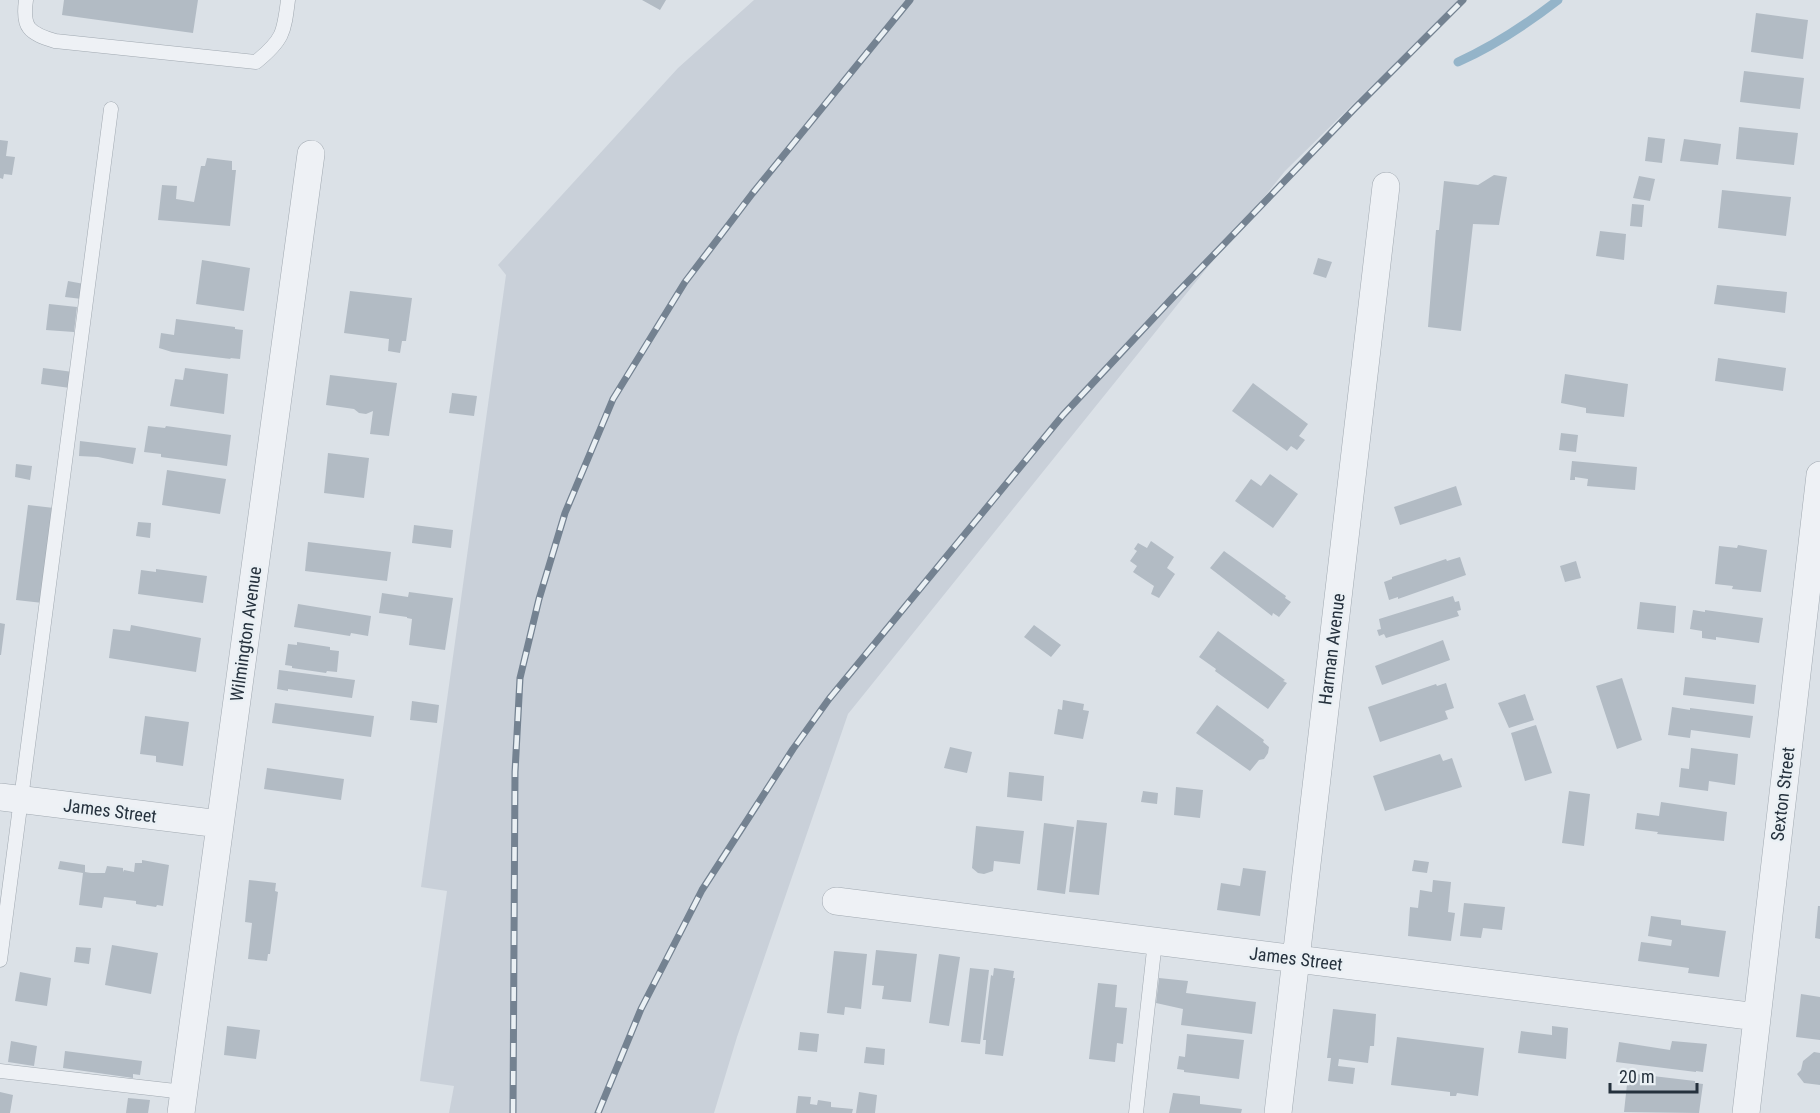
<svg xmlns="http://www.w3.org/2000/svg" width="1820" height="1113" viewBox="0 0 1820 1113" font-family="'Roboto Condensed',sans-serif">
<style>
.built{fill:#c9d0d9}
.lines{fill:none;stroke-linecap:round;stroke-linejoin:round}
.stream{stroke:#94b4c9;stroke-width:9}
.building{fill:#b2bbc4}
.service-casing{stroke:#a1a9b1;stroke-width:15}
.minor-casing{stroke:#a1a9b1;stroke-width:28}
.service{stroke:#eef1f5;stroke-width:14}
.minor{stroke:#eef1f5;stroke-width:27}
.rail-casing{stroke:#748291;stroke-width:7}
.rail{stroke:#eaf0f4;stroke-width:4.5;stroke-dasharray:14;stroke-linecap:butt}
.labels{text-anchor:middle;stroke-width:5;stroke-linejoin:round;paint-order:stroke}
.street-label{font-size:18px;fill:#25313d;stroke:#eaf0f4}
</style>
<rect width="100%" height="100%" fill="#dbe1e7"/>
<path class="built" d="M754,0H1459L1285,171L848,714L737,1037L714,1113H449L454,1086L420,1081L447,891L421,887L506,275L498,265L678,68Z"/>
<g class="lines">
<path class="stream" d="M1458,62C1494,46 1527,24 1558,0"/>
</g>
<path class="building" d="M64,0H198L193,33L62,15Z
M642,0H666L660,10Z
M1756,13L1808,20L1803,59L1751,52Z
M1744,71L1804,78L1800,109L1740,102Z
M1739,127L1798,133L1794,165L1736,159Z
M1648,137L1665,139L1662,163L1645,161Z
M1684,139L1721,144L1718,165L1680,161Z
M0,140L8,141L6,156L15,157L12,175L4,174L3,179L0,178Z
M207,158L232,161V170H236L230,226L158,220L162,185L177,186L176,199L194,202L201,166H205Z
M1494,175L1507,177L1499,225L1473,224L1461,331L1428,327L1436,230H1439L1444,181L1478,185Z
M1639,176L1655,179L1650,201L1633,198Z
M1722,190L1791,197L1786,236L1718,228Z
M1632,204L1644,205L1642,227L1630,226Z
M1600,231L1626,234L1624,260L1596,256Z
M1318,258L1332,262L1326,278L1313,274Z
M202,260L250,268L244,311L196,304Z
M68,281L84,284L82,299L65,297Z
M1717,285L1787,292L1785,313L1714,304Z
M350,291L412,298L406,341H402L400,353L388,351L389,339L344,333Z
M49,304L77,307L74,332L46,330Z
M176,319L235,327V329L243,330L240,359L230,358L231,359L172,352L159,348L161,333L174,335Z
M1718,358L1786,368L1783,391L1715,381Z
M43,368L73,372L70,388L41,384Z
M185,368L228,374L224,414L170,406L175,379L183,380Z
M1565,374L1628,384L1624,417L1586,413V408L1561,403Z
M330,375L397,383L389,436L370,434L373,411L366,414L359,413L354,409L326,405Z
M1253,383L1308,424L1299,436L1305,440L1297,450L1291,446L1287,451L1232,411Z
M452,393L477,396L474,416L449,413Z
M148,426L165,428L166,426L231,435L227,466L161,457V454L144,452Z
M1561,433L1578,435L1576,452L1559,450Z
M80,441L136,448L133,464L98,457L79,456Z
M328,453L369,458L364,498L324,493Z
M1572,461L1637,467L1635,490L1587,486L1588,479L1575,477V480H1570Z
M16,464L32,466L30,480L15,477Z
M167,470L226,479L220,514L162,505Z
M1270,474L1298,494L1273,528L1235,501L1251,479L1261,486Z
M1456,486L1462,505L1400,525L1394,507Z
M28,505L54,508L43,603L16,600Z
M138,522L151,523L150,538L136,536Z
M414,525L453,530L451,548L412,543Z
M1151,541L1174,557L1167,568L1175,574L1159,598L1151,594L1154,586L1133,572L1137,566L1130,561L1137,551L1134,549L1138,543L1147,548Z
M308,542L391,552L387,581L305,571Z
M1738,545L1767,550L1761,592L1732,589L1733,586L1715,584L1719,546L1737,548Z
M1224,551L1286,596L1285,598L1291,602L1279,617L1273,613L1272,616L1210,568Z
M1460,557L1466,575L1398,599V597L1389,600L1384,582L1392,579V577L1446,559L1447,561Z
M1576,561L1581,578L1565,582L1560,566Z
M156,569L207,576L203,603L138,594L141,570L156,572Z
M409,592L453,598L445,650L409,645L412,619L407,618V617L379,613L382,593L408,597Z
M1453,596L1455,602L1459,601L1461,610L1457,611L1459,616L1386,638L1384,634L1379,636L1377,630L1381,629L1379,619Z
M1640,602L1676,606L1674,633L1637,629Z
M298,604L371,616L368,636L351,633L350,636L294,627Z
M1693,610L1705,612V610L1763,618L1759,643L1716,637V640L1702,638V631L1690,629Z
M0,623L5,624L1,655H0Z
M131,625L201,638L196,672L109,658L113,629L130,631Z
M1034,625L1061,645L1051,657L1024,637Z
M1218,631L1285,680L1283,681L1287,683L1268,709L1215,671L1216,669L1199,657Z
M1443,640L1450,660L1382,685L1375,666Z
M297,642L330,647V650L339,651L337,672L327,671L326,673L292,668V666L285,665L288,644L297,645Z
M279,670L355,680L352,698L288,689V691L277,689Z
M1685,677L1756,685L1754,704L1683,695Z
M1622,678L1642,740L1617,749L1596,686Z
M1446,683L1454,708L1445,711L1448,719L1380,742L1368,707L1436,684L1437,686Z
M1525,694L1534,720L1509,728L1498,703Z
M1063,700L1084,704L1083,710L1089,711L1083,739L1054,734L1058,709L1062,710Z
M412,701L439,705L437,723L410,720Z
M275,703L374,716L371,737L272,723Z
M1217,705L1264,740L1263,742L1269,747L1268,753L1264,759L1259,760L1250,771L1196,733Z
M1672,707L1690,710V708L1753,716L1750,738L1691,730L1690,738L1668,735Z
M145,716L189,722L183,766L156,762V756L140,754Z
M1536,725L1552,773L1525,781L1511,733Z
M950,747L972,752L967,773L944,768Z
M1691,748L1738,754L1735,785L1709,781L1708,791L1679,787L1681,768L1689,769Z
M1440,754L1443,761L1452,758L1462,787L1385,811L1373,776Z
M267,768L344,779L341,800L264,789Z
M1009,772L1044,776L1042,801L1007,797Z
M1176,787L1203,790L1200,818L1174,815Z
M1143,791L1158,793L1157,804L1141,802Z
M1569,791L1590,794L1584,846L1562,843Z
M1661,802L1727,812L1724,841L1657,834L1658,832L1635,829L1637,813L1659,816Z
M1077,820L1107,823L1099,895L1069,892Z
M1044,823L1074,827L1065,894L1037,890Z
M976,826L1024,831L1020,864L994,861L993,871L984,874L978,873L972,868Z
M142,860L169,865L163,906L157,905L156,907L136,904V901L104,897L102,908L79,905L83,873L58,869L60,861L85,865V872L91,873H105L107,866L123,868V872L124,870L134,872L135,863H142Z
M1414,860L1429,862L1427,873L1412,871Z
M1243,868L1266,871L1260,916L1217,910L1221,883L1240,886Z
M249,880L276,883L275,891L278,892L270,954H268L267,961L248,959L252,923L245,922Z
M1433,880L1451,882L1448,912L1455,913L1451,941L1408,936L1410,907L1418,908L1420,890L1432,892Z
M1464,903L1505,907L1502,930L1483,928L1481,938L1460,936Z
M1818,906H1820V939L1815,938Z
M1651,916L1681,920V925L1726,931L1719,977L1688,973L1689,968L1638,961L1641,942L1671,946L1672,940L1648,936Z
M112,945L158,953L151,994L105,985Z
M76,947L91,948L89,964L74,962Z
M876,950L917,954L911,1002L882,999L884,986L872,985Z
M834,951L867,954L861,1009L845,1007L844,1015L827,1013Z
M939,954L960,957L949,1026L929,1023Z
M970,968L989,970L980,1044L961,1042Z
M994,968L1014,971L1013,978H1015L1003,1056L985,1054L986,1040H983L991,975L993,976Z
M20,972L51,978L47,1006L15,1001Z
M1159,978L1188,981L1186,993L1256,1002L1252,1034L1181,1025L1183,1009L1156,1003Z
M1098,983L1117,985L1115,1007L1127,1008L1123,1044L1117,1043L1115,1062L1089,1059Z
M1801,994L1820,997V1040L1796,1037Z
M1333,1009L1376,1014L1374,1046H1370L1368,1063L1339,1059L1338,1066L1355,1068L1353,1084L1328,1081L1331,1058H1327Z
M227,1026L260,1030L256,1059L224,1055Z
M1552,1026L1568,1028L1566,1059L1518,1053L1521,1031L1552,1035Z
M800,1032L819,1034L817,1052L798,1050Z
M1187,1034L1244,1040L1239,1079L1184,1072V1070L1177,1069L1179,1056L1185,1057Z
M1397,1037L1484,1048L1478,1096L1457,1093L1456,1096H1450V1092L1391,1085Z
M11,1041L37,1046L34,1066L8,1062Z
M1672,1041L1707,1044L1703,1072L1696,1071V1072L1616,1062L1619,1042L1670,1050Z
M866,1047L885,1049L884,1065L864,1063Z
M65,1051L142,1061L140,1075L133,1074V1078L63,1068Z
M1814,1052L1820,1053V1085L1804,1083L1797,1074L1801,1070L1803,1061Z
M1636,1074L1695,1081V1083L1703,1084L1699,1113L1624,1112L1628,1075L1636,1076Z
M0,1092L13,1095L10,1113H0Z
M859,1092L877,1095L875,1113H856Z
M1173,1093L1200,1096V1104L1242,1109L1241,1113H1169Z
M798,1096L811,1097L810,1104L817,1105L818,1100L831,1102V1107L853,1109L852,1113H796Z
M128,1098L150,1100L148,1113H126Z"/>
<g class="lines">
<defs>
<path id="service" d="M26,0C22,28 29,33 55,41L256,62C283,40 284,33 288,0
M0,960L111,109
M0,1071L184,1092
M1136,1113L1155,941"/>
<path id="minor" d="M0,797L220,824
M836,901L1757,1017
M181,1113L311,154
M1278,1113L1386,186
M1746,1113L1820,475"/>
</defs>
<use href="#service" class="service-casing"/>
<use href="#minor" class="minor-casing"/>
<use href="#service" class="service"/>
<use href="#minor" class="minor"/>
<defs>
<path id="rail" d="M513,1113L515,772L520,678L539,599L565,513L613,399L685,282L752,194L910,0
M598,1113L641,1009L702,890L793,749L829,699L1063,415L1176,294L1355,108L1463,0"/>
</defs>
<use href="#rail" class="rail-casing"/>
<use href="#rail" class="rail"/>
</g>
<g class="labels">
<g class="street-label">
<text transform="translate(246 634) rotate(-82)" y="6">Wilmington Avenue</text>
<text transform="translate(1332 649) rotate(-83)" y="6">Harman Avenue</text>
<text transform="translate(1783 794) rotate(-83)" y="6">Sexton Street</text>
<text transform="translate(110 811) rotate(7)" y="6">James Street</text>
<text transform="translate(1296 959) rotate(7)" y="6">James Street</text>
</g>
</g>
<path d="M1610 1083v9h87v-9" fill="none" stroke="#25313d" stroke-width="3"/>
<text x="1619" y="1083" font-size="18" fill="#25313d" stroke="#eaf0f4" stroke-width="4.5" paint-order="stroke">20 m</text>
</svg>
